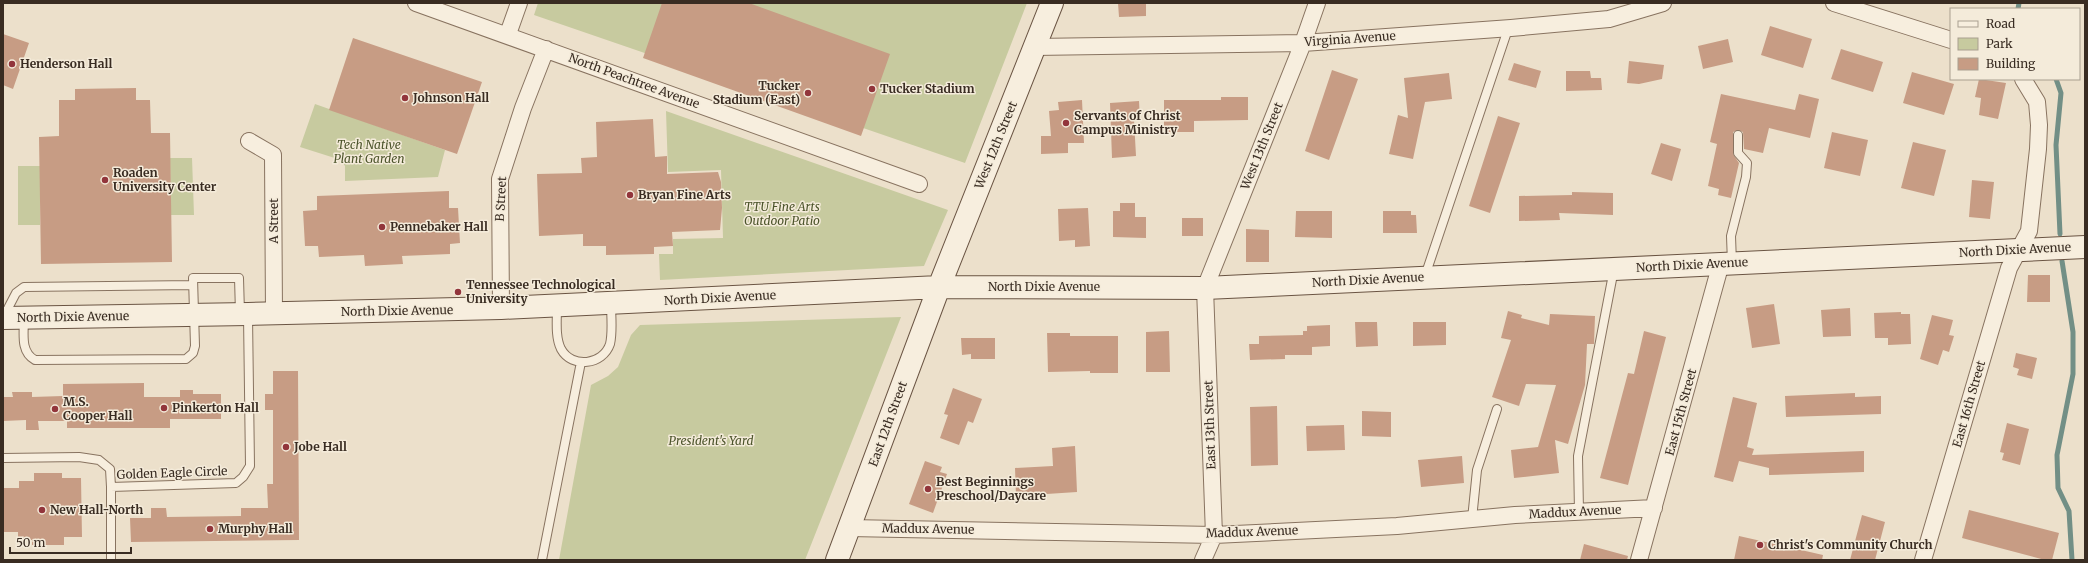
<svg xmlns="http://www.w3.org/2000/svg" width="2088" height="563" viewBox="0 0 2088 563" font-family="Merriweather,serif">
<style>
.green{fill:#c7ca9f}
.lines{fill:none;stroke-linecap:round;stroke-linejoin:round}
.stream{stroke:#728f86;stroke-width:5}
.building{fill:#c79c84}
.lane-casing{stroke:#887360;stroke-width:10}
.street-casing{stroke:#887360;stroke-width:18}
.secondary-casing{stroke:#6a5443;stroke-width:24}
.lane{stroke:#f7eede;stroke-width:8}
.street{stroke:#f7eede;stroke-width:16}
.secondary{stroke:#f7eede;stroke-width:22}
.poi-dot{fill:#92353b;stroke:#f4ebda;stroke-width:1.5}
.labels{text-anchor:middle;stroke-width:3;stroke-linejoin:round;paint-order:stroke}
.street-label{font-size:12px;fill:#392c22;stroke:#f4ebda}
.poi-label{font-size:12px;font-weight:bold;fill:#392c22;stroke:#f4ebda;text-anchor:start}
.park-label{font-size:12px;font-style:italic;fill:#4c542b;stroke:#f4ebda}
</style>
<rect width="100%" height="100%" fill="#ece0cb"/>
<path class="green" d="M538,3H1027L965,163L534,15Z
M315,104L445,150L438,177L345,181V166L341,160L300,147Z
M666,111L948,210L924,266L660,280L659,254H673V239L723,238L721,170L668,172Z
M170,158H192L194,215H171Z
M18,166H40V225H18Z
M901,317L805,560H559L591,385L608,376L618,367L631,335L640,325Z"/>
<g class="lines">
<path class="stream" d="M2018,9L2019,3
M2056,79L2061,93L2056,145L2060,234
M2062,261L2073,332V374L2057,455L2058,488L2069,511L2072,560"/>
</g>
<path class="building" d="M662,3H749L890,54L861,136L643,58Z
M1118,3H1146V16L1119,17Z
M1770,26L1812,39L1803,68L1761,55Z
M3,34L29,43L13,89L3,85Z
M353,38L482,82L457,154L329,110Z
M1728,39L1733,62L1703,69L1698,46Z
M1841,49L1883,62L1873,92L1831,79Z
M1629,61L1664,65L1662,79L1639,84L1627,83Z
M1514,63L1541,71L1536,88L1508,80Z
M1332,70L1358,79L1329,160L1305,151Z
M1566,71H1590L1591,78H1601L1602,90L1566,91Z
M1912,72L1954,84L1944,115L1903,103Z
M1449,73L1452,99L1425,102L1413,159L1389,154L1398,115L1408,118L1404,78Z
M1979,79L2006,83L1998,119L1979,115L1981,98L1975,97Z
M136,88V100H150L151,133H170L172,262L41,264L39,137L59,136V100H75V89Z
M1721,94L1795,110L1799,94L1819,99L1810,138L1769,128L1763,153L1744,149L1743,132L1738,130L1733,132V154L1739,163L1731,198L1718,195L1719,189L1708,186L1717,144L1710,142Z
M1221,97H1248V120L1194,121V132H1164V100H1221Z
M1082,100L1084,143H1068V153L1041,154V136H1051L1049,111L1059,110L1058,102Z
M1139,101L1140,120H1134L1136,156L1112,158L1110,103Z
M1498,116L1520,123L1490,213L1469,206Z
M653,119L655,157L667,156V174L718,172L721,182L722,208L720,230L672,232L673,246L654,247V254L606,255V246H583V234L539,236L537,174L582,173L581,158L597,157L596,122Z
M1832,132L1868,140L1860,176L1824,168Z
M1913,142L1946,150L1934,196L1901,188Z
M1661,143L1681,149L1672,181L1651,174Z
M1972,180L1994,182L1990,219L1969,217Z
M449,191V208H458L460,243L450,244V254L402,256L403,264L365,266L364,255L319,257L318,246H305L303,211L317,210V196Z
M1572,192L1613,193V215L1559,213L1560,220L1519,221V196L1572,195Z
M1120,203H1135V217H1146V238L1113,237V211H1120Z
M1088,208L1090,246L1075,247V240L1059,241L1058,209Z
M1296,211H1332V238L1295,237Z
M1383,211H1411V215H1416L1417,233H1383Z
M1182,218H1203V236H1182Z
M1246,229L1269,230V262H1246Z
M2028,275H2050V302H2027Z
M1774,304L1780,344L1752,348L1746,308Z
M1850,308L1851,336L1823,337L1821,310Z
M1508,311L1522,315L1521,318L1549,325L1550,314L1595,316L1594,344H1587L1585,385L1568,444L1555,440L1559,473L1514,478L1511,450L1538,447L1556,385L1526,384L1519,406L1492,397L1511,340L1501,338Z
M1901,312V314H1910L1911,344L1888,345V338H1875L1874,313Z
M1932,315L1953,320L1949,335L1954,336L1949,352L1943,350L1938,365L1920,359Z
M1355,322H1377L1378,346L1356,347Z
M1413,322H1446V345L1413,346Z
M1330,325V346L1312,347V355H1285V359L1250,360L1249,344H1259V336L1303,335V331H1307V326Z
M1169,331L1170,372H1146V332Z
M1644,331L1666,337L1628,485L1600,478L1628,373L1634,374Z
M1047,333H1070V336H1118V373H1090V371L1048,372Z
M961,338H995V359H971V354L962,355Z
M2016,353L2037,358L2032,379L2017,375L2019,369L2013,367Z
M273,371H298L299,540L131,542L130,518H151V508H166L167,517L241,516V508H268L267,484H273V410H265V394H273Z
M144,383V397H180V390H193V394H221V419H170V428H67V421H38L39,430H26V420L3,421V397H13L12,392H32V397L63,396V384Z
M953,388L982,399L973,423L968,421L959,445L940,438L948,415L944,414Z
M1855,393V397L1881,396V414L1786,417L1785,396Z
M1733,397L1757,403L1747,447L1754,449L1752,455L1864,451V472L1769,475V468L1739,461L1733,482L1714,477Z
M1277,406L1278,465L1251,466L1250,407Z
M1362,411L1391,412V437L1362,436Z
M2007,423L2029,429L2020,465L2002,460L2004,453L2000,452Z
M1344,425L1345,450L1307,451L1306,426Z
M1075,446L1077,492L1016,496L1015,468L1053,466L1052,448Z
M1462,456L1464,483L1421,487L1418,460Z
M925,461L942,467L940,472L947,474L933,513L909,504Z
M34,473H62V478H81L82,537H64V545H32V540H18V532H3V488H19V481H34Z
M1969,510L2059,533L2052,560H2045L1962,538Z
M1862,515L1885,522L1875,560H1850Z
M1739,536L1823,555L1822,560H1734Z
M1584,544L1628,556L1627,560H1580Z"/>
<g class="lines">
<defs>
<path id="lane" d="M1732,263L1731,236L1746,177L1747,163L1738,153V135
M1425,276L1508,29
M557,307C557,320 555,337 561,349C572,369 603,365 610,344C613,331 611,316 611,304
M4,316L16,293L24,287L193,285
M24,318C24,333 20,352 35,360L186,359L193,353L195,346L193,278H239L240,313
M3,458L79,457L99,460L110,469L111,487V560
M111,487L236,483L243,477L250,466L248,316
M1579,512L1578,456L1614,269
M1472,519L1477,470L1497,409
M542,560L581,362"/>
<path id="street" d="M416,3L919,184
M1834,3L1951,40
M508,34L519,3
M1034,47L1303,43L1511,28L1609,19L1663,3
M249,141L273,155L274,314
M501,308L500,179L523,108L546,49
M849,528L1214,535L1397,526L1515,515L1654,508
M1203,560L1214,535L1205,288L1303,43L1317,3
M1639,560L1721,263
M1923,560L2009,268L2029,231L2038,149L2039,125L2037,102L2023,79"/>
<path id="secondary" d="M3,318L248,314L501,308L939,287L1205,288L2085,247
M837,560L939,287L1052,3"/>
</defs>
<use href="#lane" class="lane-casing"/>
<use href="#street" class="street-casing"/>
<use href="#secondary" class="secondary-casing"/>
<use href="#lane" class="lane"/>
<use href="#street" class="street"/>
<use href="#secondary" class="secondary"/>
</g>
<g class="poi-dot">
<circle cx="12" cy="64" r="4"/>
<circle cx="872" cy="89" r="4"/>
<circle cx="808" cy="93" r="4"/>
<circle cx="405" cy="98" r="4"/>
<circle cx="1066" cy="123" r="4"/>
<circle cx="105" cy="180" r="4"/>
<circle cx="630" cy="195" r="4"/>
<circle cx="382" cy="227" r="4"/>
<circle cx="458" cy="292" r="4"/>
<circle cx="164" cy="408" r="4"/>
<circle cx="55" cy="409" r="4"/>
<circle cx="286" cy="447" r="4"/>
<circle cx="928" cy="489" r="4"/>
<circle cx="42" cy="510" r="4"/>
<circle cx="210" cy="529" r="4"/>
<circle cx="1760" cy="545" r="4"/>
</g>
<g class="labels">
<g class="street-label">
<text transform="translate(1350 39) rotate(-4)" y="4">Virginia Avenue</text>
<text transform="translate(634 81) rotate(20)" y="4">North Peachtree Avenue</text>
<text transform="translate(996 145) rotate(-68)" y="4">West 12th Street</text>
<text transform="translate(1262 146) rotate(-68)" y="4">West 13th Street</text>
<text transform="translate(501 199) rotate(-87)" y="4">B Street</text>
<text transform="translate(274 221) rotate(-90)" y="4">A Street</text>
<text transform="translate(2015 250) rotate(-3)" y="4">North Dixie Avenue</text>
<text transform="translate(1692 265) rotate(-3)" y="4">North Dixie Avenue</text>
<text transform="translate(1368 280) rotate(-3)" y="4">North Dixie Avenue</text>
<text x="1044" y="291">North Dixie Avenue</text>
<text transform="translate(720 298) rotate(-3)" y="4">North Dixie Avenue</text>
<text transform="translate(397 311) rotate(-1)" y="4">North Dixie Avenue</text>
<text transform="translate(73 317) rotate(-1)" y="4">North Dixie Avenue</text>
<text transform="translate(1969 404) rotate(-74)" y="4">East 16th Street</text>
<text transform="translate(1681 412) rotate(-75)" y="4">East 15th Street</text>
<text transform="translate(888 424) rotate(-70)" y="4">East 12th Street</text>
<text transform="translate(1210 425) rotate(-92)" y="4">East 13th Street</text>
<text transform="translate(172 473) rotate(-2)" y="4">Golden Eagle Circle</text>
<text transform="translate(1575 512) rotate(-3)" y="4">Maddux Avenue</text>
<text transform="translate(928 529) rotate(1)" y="4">Maddux Avenue</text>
<text transform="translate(1252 532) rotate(-2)" y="4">Maddux Avenue</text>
</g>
<g class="poi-label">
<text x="20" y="68">Henderson Hall</text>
<text x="800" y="90" text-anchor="end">Tucker<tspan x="800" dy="14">Stadium (East)</tspan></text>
<text x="880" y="93">Tucker Stadium</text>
<text x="413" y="102">Johnson Hall</text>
<text x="1074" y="120">Servants of Christ<tspan x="1074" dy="14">Campus Ministry</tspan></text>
<text x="113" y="177">Roaden<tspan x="113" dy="14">University Center</tspan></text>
<text x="638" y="199">Bryan Fine Arts</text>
<text x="390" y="231">Pennebaker Hall</text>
<text x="466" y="289">Tennessee Technological<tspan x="466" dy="14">University</tspan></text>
<text x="63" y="406">M.S.<tspan x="63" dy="14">Cooper Hall</tspan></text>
<text x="172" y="412">Pinkerton Hall</text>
<text x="294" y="451">Jobe Hall</text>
<text x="936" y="486">Best Beginnings<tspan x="936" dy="14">Preschool/Daycare</tspan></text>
<text x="50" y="514">New Hall-North</text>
<text x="218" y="533">Murphy Hall</text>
<text x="1768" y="549">Christ's Community Church</text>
</g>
<g class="park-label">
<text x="369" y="149">Tech Native<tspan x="369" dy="14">Plant Garden</tspan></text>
<text x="782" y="211">TTU Fine Arts<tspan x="782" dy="14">Outdoor Patio</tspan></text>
<text x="711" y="445">President's Yard</text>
</g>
</g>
<rect width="2088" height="563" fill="none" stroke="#392c22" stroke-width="8"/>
<rect x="1950" y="8" width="130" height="72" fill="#f4ebda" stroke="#a99f90"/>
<rect x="1958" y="21" width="20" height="6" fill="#f7eede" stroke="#a99f90"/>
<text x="1986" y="28" font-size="12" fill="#392c22">Road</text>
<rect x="1958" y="38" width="20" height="12" fill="#c7ca9f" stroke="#a99f90"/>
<text x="1986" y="48" font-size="12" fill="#392c22">Park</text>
<rect x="1958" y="58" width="20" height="12" fill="#c79c84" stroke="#a99f90"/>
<text x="1986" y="68" font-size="12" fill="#392c22">Building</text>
<path d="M10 547v6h121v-6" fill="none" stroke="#392c22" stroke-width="2"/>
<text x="16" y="547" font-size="12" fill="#392c22" stroke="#f4ebda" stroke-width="3" paint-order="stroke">50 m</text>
</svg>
